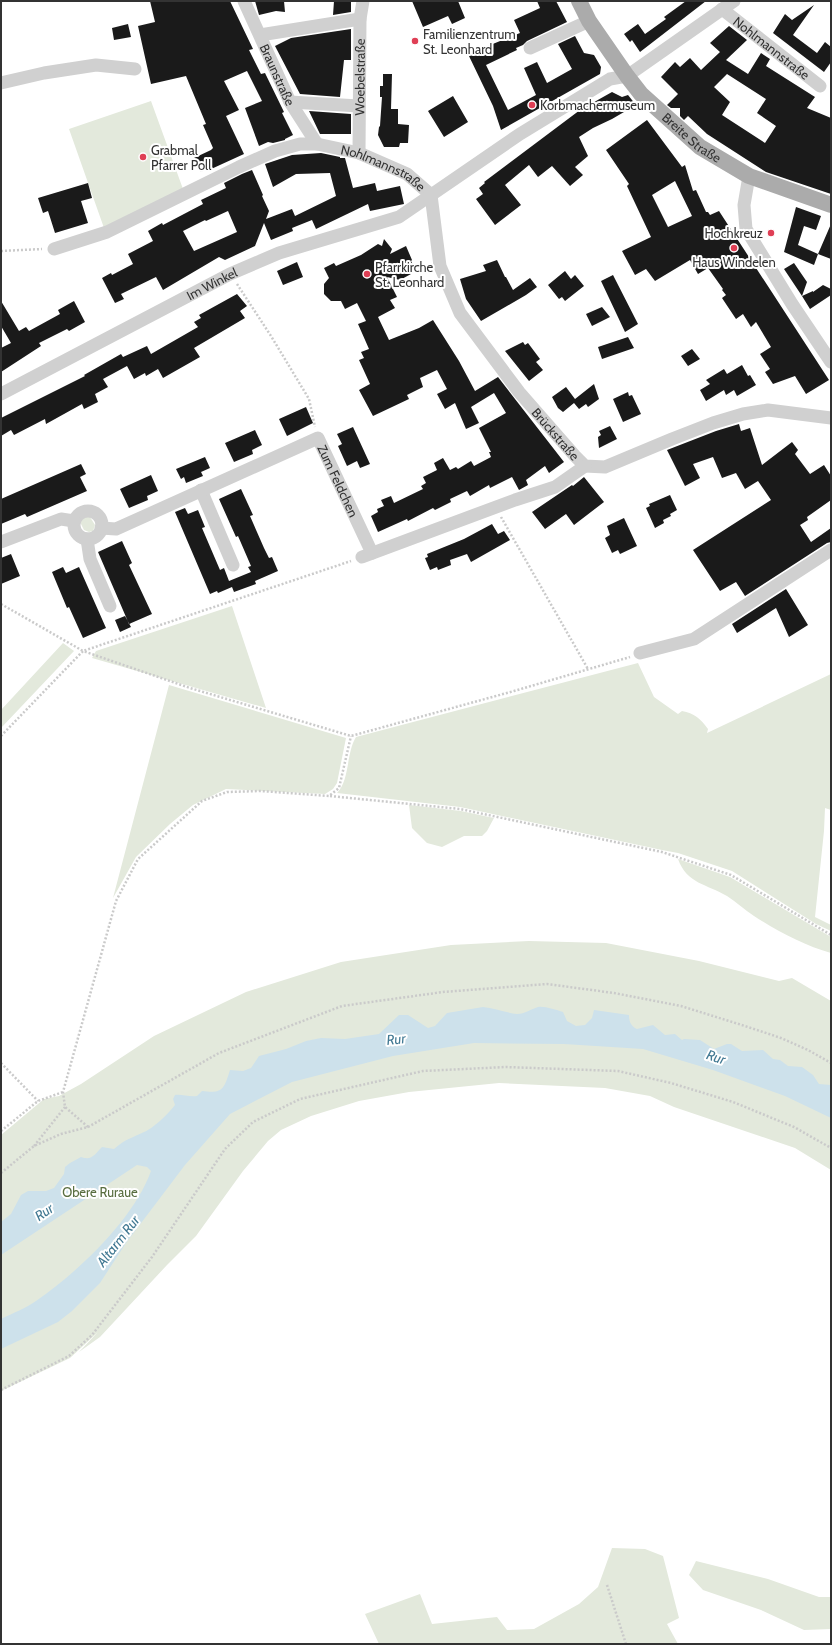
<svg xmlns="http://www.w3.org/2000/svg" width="832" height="1645" viewBox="0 0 832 1645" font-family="Cabin,sans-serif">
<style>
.green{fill:#e3e9dc}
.water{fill:#cde1eb}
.building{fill:#1a1a1a;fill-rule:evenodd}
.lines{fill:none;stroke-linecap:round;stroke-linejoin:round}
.path{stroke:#cacaca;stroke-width:2.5;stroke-dasharray:2 2;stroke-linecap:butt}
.minor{stroke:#d0d0d0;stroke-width:13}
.major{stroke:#ababab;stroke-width:16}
.poi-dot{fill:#df3f55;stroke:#fff;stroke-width:1.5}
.labels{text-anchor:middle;stroke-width:4;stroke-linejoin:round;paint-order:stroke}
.poi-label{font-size:13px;fill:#333;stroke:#fff;text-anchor:start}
.street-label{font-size:13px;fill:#333;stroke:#fff}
.park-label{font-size:13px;fill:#596e40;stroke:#fff}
.water-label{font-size:14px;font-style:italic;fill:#427993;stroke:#fff}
</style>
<rect width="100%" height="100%" fill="#fff"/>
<path class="green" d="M151,101L183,189L104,228L69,129Z
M85,515L90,517L95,525L93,531L89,532L84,530L80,522Z
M232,606L266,708L92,658L96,651Z
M63,643L74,651L1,728V710Z
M638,663L654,697L678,714L682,711C694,713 701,719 708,729L707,733L831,674V810L825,808L824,831L815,917L831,925V931L816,924L732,871L678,853L662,850L460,807L337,793C350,780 346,753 356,737Z
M169,685L346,738L337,783L333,789L325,794L226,789L193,805L170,824L136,857L113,898Z
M409,805L461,811L494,818L487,831L482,836H464L442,847L427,843L412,828Z
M678,859L730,877L831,937V953C805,946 777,931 754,916C745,910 736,902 727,896C707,884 687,884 678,859Z
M529,941L606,943L699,961L779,981L792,978L831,1001V1170L795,1148L674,1107L650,1096L605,1088L499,1083L409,1092L359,1101L311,1116L281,1130L268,1141L243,1171L196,1236L167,1265L100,1337L79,1352L98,1332L70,1358L1,1391V1135L44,1099L59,1096L81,1084L154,1036L246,992L341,962L451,945Z
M612,1548L645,1549L663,1556L679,1618L667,1624L678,1644H379L365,1614L420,1594L432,1624L497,1617L507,1630L534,1629L579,1604L598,1587Z
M696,1561L768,1579L819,1597H831V1629L804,1630L761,1610L703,1590L689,1575Z"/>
<path class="water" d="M483,1007C494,1008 507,1013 517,1014C525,1014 531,1009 538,1007C545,1006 556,1010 563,1012L567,1021L576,1026L585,1025L592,1018L594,1010L629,1015C629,1022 631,1026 637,1029L653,1025L665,1035L675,1034L682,1040L684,1039L700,1040L714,1049L727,1044H731L742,1051L763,1050L773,1059L780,1060L788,1066L802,1067L813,1075L819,1084L831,1085V1118L785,1096L713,1070L643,1049L564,1044L474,1043L393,1056L292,1082L230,1114L185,1165L126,1243L100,1283L72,1311L58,1322L1,1349V1319C13,1313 26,1308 36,1301C78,1272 134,1219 151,1171L147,1167L137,1165L1,1255V1222L11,1214L21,1195L28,1191H46L54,1188L64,1174L65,1167L70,1163L81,1157C92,1161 95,1154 102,1147L114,1149C125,1139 132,1138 144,1132C154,1128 169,1113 175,1105L173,1099L175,1095C181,1094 189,1097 197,1096L202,1091C223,1094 224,1089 230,1070L243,1071L251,1068L259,1056L286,1049L306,1041L321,1038L345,1039L379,1034L399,1015H408L428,1028L435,1026L447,1013Z"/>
<path class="building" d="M150,1H230L253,49L249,50L261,74L265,73L284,112L282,113L293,135L285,139V140L273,143L268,142L259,146L245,108L262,101L247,71L224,81L239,110L226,116L244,154L209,170L208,168L201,172L194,158L211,150L213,148L203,125L206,124L186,76L151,84L138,26L155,22Z
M255,1H284L285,12L276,11L259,15Z
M334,1H351V12L333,15Z
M412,1H458L465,18L452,24L448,16L423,27Z
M537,1H556L567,22L527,41L523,45L516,48L517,50L486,65L508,110L536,95L524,68L537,62L547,83L572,69L558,44L575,36L584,53L594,55L601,67L600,74L501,130L493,106L468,54L520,33L514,20L540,8Z
M686,1H706L640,52L632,40L630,42L624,34L638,24L645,34L666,19L664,17Z
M814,5L793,35L817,53L825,42L831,47V62L824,72L773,33L785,14L792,20Z
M128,24L131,37L114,40L112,28Z
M729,26L747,40L726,60L748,74L761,53L770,59L766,66L815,97L807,108L831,118V194L766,172L707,134L688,116L684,120L680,116V108H671L667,105L678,94L661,77L675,62L680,67L690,58L701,70L720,52L710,43ZM727,74L766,99L757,113L776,126L765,143L722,115L730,102L714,87Z
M351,29V60H344L340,97L300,94L275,46L291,38Z
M383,74H392L391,109H398V124L409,125L408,143H400L399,147H384L378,135L379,127L380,126L382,97H380V86H383Z
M612,92L622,97L628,95L636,105L612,119L593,128L579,137L588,156L575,167L583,175L570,186L552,166L538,177L529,165L505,185L521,205L495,225L476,199L483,194L479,188L485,183L484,182L580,110Z
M453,96L468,122L444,137L428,111Z
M309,111L351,114V134H320Z
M647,120L682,167L685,165L693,191L696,190L706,212H708L710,215L719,211L829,380L806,394L795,376L773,384L765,372L770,369L760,354L771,347L756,322L751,327L743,314L736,319L722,298L726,295L722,290L723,289L708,268L698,274L690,260L655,281L646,269L635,275L622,251L651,237L627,186L629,184L606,150ZM675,181L692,216L668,227L652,195Z
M321,153L340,157V158H345L353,188L375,183L377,191L400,186L404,204L370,211L368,204L316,229L312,220L292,228L293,231L271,240L264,223L255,246L225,260L219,257L163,290L156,277L121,294L124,299L115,303L102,278L111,273L112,275L133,264L128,254L153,241L148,231L162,223L163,225L203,204L201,200L226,188L224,183L242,174L252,170L263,195L262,196L269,211L266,219L292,209L295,216L336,196L330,173L296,174L273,187L265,164L292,155ZM228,211L237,232L194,251L183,231L205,220L206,221Z
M88,183L92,198L81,201L88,223L55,233L48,211L43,213L38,198Z
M796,207L821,216L816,230L804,226L798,245L818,254L831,224V259L818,254L814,265L784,252Z
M384,239L392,249L390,254L406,246L412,260L411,261L414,267L411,274L400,280L387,277L397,297L390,300L395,308L378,317L389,340L419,328L433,320L459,361L475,391L498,377L564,462L549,473L545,466L526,480L528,485L519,490L512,477L490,488L489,485L470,496L467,491L450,499L451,502L435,510L433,508L408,521L407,519L378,532L371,516L378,512L377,509L384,506L381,500L391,496L394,503L423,489L421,486L426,483L423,477L437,470L434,463L443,458L450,470L456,467L458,469L471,461L474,466L491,457L489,452H491L479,428L506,413L494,393L471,407L479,423L466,429L455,403L445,409L437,394L447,389L437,370L420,378L423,387L407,395L409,399L373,416L359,390L370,384L359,360L364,358L361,352L369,349L358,324L366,321L357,303L345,309L341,301H331L324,294V284L329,278L324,268L334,263L336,266L361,255L378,244L382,246Z
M497,260L505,277H506L513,290L530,278L537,287L526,295L481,321L466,299L460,279L486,271L483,265Z
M297,262L303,277L283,285L277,271Z
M794,263L807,282L802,296L784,269Z
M565,271L571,279L575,275L584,286L565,301L562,297L559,299L548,285Z
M613,275L638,324L625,332L601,281Z
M823,285L831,289V295L810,309L802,296L813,291V292Z
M237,294L247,306L240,311L245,318L194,348L200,357L163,378L158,369L146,376L145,373L134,379L127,366L103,379L108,387L95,394L98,402L84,409L82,404L46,424L45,419L14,435L11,430L1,436V418L85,376L84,375L121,354L123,357L147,346L151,354L198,327L194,322L201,318L199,315Z
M1,301L19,331L26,327L29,331L60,314L58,310L74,301L85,322L69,331L67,329L39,343L41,346L1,372V348L11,343L1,326Z
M602,307L610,317L592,326L586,314Z
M628,337L634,348L602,359L598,347Z
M523,342L525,345L528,343L540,359L536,362L543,370L529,381L505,351Z
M692,349L700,359L688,366L681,356Z
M742,365L748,376L750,375L756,385L737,396L734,390L726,395L724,390L706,401L700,390L710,384L706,380L724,369L727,374Z
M594,384L599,399L588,407L586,404L579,409L574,403L563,412L558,408L552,397L566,387L575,399Z
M628,392L629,396L632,395L641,414L623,422L613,399Z
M306,407L313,423L287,436L279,419Z
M739,424L741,431L750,428L762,465L792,442L798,450L795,454L810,474L824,465L831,476V500L807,517L808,520L800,525L811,542L831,528V542L827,543L745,596L736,582L720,591L693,550L771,500L758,481L745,489L736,473L722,478L713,457L693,464L700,478L685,486L667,450L716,431Z
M610,426L617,439L599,448L598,437L601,435L599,431Z
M353,427L370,464L360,468L357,461L347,466L338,446L342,444L337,434Z
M255,430L262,445L252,450L253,454L234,462L225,443Z
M205,457L210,468L201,472L203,476L186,483L184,477L181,479L176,469Z
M81,464L86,474L80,477L87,491L27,517L25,514L1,524V499Z
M151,475L158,491L147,496L148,500L129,508L120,489Z
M584,477L604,502L574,525L566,514L545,529L532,512L572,485L573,486Z
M241,489L253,515L250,516L264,548L269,558L272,557L278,571L255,581L256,584L234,592L232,587L218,593L217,591L210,594L175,512L185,508L188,514L198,510L205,527L202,528L220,570L224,568L229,581L251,572L248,567L251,566L238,536L236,537L219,499Z
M670,495L677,510L670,514L671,516L663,520L664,523L655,528L646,508L650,506L649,504Z
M624,518L637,546L620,554L618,550L612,553L605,538L610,535L607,526Z
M492,524L498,534L504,531L510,540L471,562L467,554L450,560L451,565L438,570L437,567L430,570L425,558L428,557L427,554L464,539Z
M122,541L132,563L129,565L152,614L129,624L98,552Z
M11,554L20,576L1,584V558Z
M63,567L66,573L79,567L106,628L83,638L69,607L67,608L52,572Z
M786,589L808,625L789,637L776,608L737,633L732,624Z
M125,616L131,627L120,632L115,620Z"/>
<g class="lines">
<path class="path" d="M1,251L42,249
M237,284L271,336L309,399L315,427
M501,517L588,669
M1,604L83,651L351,561
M1,736L83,651L190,688L351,736L514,691L630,657
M330,796L460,809L662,852L731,875L831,935
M1,1063L38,1101
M88,1127L65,1107L63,1092L116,901L138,859L202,801L227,792L261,791L329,796L339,788L351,736
M1,1131L38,1101L63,1092
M34,1146L65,1107
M1,1173L34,1146L61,1134L88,1127L219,1053L342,1006L443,992L547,984L614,993L681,1006L745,1026L781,1038L808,1050L831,1063
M1,1390L69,1356L92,1335L152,1257L225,1149L253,1122L300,1099L423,1071L506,1067L618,1071L671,1083L733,1102L794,1127L831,1148
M607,1585L626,1644"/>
<g class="minor">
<path id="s1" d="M244,1L290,102L317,144"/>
<path id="s2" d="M722,9L820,86"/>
<path d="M260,35L360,19"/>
<path d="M530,48L589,21"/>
<path d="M1,83L44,73L96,65L135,69"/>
<path d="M290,102L359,106"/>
<path id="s3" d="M359,153L360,19L363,1"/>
<path d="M749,176L744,205L746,229L792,304L831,362"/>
<path id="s4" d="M431,195L440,266L460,313L519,392L575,456L585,466L605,467L672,439L713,423L743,414L768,410L831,418"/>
<path id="s5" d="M54,249L107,232L239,167L275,151L300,144H317L359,153L407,174L431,195"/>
<path id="s6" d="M1,394L230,274L279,253L399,217L520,134L610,79L627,76L734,1"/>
<path d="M201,490L233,565"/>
<circle cx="88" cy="525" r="14"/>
<path id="s7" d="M101,528L116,529L318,438L372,553"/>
<path d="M87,539L90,559L110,606"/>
<path d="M1,542L61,519L74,521"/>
<path d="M362,557L515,500L555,487L585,466"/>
<path d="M640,653L694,639L831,550"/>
</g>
<path class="major" id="s8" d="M579,1L589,21L627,76L641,94L700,147L749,176L831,205"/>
</g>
<g class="poi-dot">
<circle cx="415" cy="41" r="4"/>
<circle cx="532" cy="105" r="4"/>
<circle cx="143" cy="157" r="4"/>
<circle cx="771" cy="233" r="4"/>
<circle cx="734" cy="248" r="4"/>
<circle cx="367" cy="274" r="4"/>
</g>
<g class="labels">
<g class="poi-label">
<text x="423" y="39">Familienzentrum<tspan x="423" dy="15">St. Leonhard</tspan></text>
<text x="540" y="110">Korbmachermuseum</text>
<text x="151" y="155">Grabmal<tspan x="151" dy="15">Pfarrer Poll</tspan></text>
<text x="763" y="238" text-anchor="end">Hochkreuz</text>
<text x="734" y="267" text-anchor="middle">Haus Windelen</text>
<text x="375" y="272">Pfarrkirche<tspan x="375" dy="15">St. Leonhard</tspan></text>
</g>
<g class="street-label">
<text dy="5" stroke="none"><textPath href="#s2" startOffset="63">Nohlmannstraße</textPath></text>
<text dy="5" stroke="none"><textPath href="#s1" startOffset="81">Braunstraße</textPath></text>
<text dy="5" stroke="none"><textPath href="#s3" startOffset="76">Woebelstraße</textPath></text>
<text dy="5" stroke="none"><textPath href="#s8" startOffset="179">Breite Straße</textPath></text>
<text dy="5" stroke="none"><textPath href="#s5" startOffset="356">Nohlmannstraße</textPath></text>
<text dy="5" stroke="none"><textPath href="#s6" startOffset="238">Im Winkel</textPath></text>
<text dy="5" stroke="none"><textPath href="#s4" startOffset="277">Brückstraße</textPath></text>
<text dy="5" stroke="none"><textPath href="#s7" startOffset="284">Zum Feldchen</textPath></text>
</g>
<g class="park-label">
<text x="100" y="1197">Obere Ruraue</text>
</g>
<g class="water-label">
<text transform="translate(396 1039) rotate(-6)" y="5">Rur</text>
<text transform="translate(716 1057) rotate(18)" y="5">Rur</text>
<text transform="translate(44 1212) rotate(-34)" y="5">Rur</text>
<text transform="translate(118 1241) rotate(-52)" y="5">Altarm Rur</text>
</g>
</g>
<rect width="832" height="1645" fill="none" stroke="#333333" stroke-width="4"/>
</svg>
